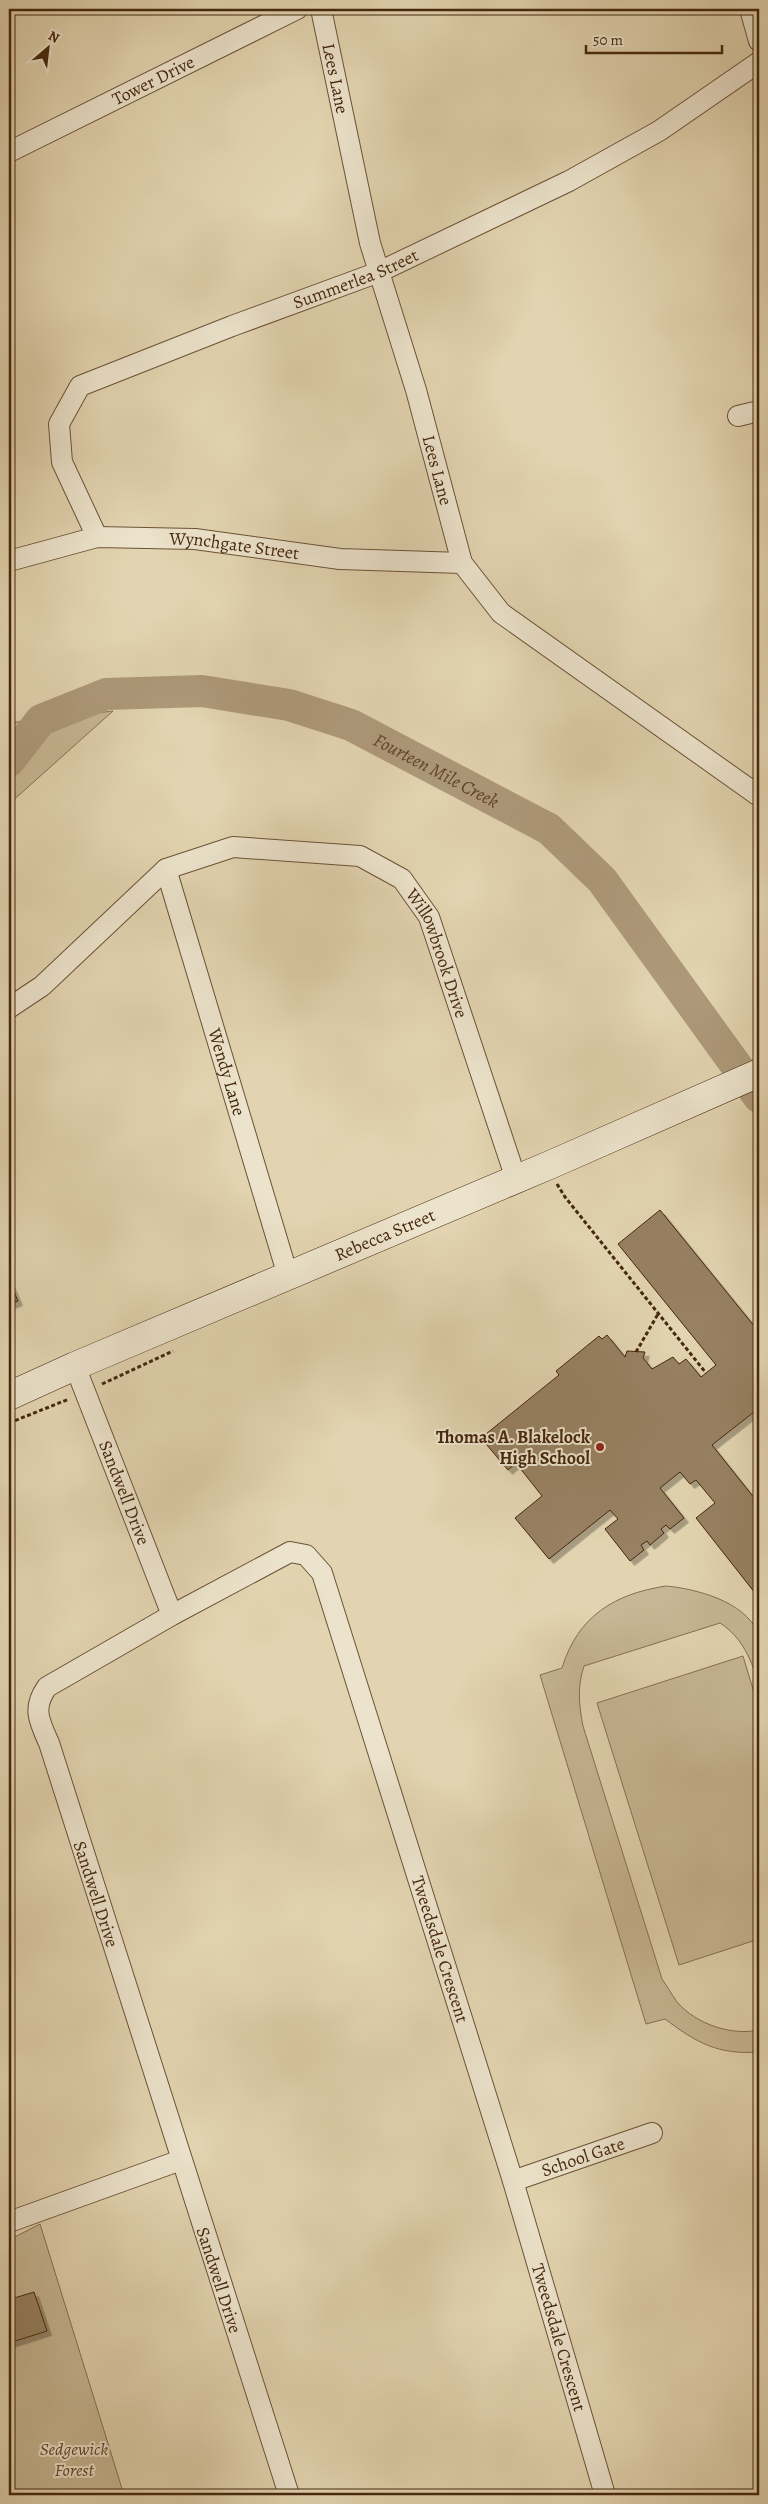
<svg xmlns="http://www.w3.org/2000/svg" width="768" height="2504" viewBox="0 0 768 2504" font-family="Alegreya,serif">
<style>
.green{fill:#c7b794;stroke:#866f51}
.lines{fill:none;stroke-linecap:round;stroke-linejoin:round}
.river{stroke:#ad9979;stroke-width:32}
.building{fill:#978162;stroke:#45270e;filter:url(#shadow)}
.street-casing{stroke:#6c5236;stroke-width:22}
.secondary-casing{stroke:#45270e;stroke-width:29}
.path{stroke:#45270e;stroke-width:3;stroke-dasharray:4 2.5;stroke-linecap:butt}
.street{stroke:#ece3cc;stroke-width:20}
.secondary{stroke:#ece3cc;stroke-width:28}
.poi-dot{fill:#8f2418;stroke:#ece3cc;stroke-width:2}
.labels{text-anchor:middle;stroke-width:4;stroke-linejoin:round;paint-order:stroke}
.street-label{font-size:18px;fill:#45270e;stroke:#ece3cc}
.poi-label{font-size:18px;font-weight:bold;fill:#45270e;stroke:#ece3cc;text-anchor:end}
.park-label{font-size:18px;font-style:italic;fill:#5f4429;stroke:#ece3cc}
.water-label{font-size:19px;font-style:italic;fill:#5f4429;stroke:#ece3cc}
</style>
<defs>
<filter id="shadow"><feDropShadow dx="4.5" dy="4.5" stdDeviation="0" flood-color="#0004"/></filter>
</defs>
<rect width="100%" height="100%" fill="#e2d4b0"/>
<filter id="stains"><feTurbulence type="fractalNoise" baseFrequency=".004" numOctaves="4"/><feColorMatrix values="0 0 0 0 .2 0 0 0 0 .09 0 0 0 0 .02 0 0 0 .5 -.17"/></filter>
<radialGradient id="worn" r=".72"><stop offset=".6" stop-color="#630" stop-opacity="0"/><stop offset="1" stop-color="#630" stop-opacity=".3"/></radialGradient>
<path class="green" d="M113,711L9,804V723Z
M666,1586C697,1589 743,1601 758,1632C763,1641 759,1675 759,1686C752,1661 743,1638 720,1623L584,1666C577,1687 579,1705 583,1726L662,1979C667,1986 672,1995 677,2002C696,2024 731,2036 759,2030V2052C718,2055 697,2043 665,2019L646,2024L540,1675L562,1668C578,1616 614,1594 666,1586Z
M743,1656L759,1709V1939L679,1965L597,1703Z
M40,2224L124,2495H9V2240Z"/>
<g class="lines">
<path class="river" id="s1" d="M9,761L41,720L106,694L202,691L289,705L351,725L549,829L602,880L759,1097"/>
</g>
<path class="building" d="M660,1210L759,1332V1419L754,1412L712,1445L759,1504V1598L696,1518L715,1503L696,1480L690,1484L680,1472L660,1488L684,1518L670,1529L666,1525L661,1529L664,1533L650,1545L647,1541L641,1545L644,1550L630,1561L605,1529L618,1519L610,1510L549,1559L515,1518L542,1496L516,1463L508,1470L481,1438L559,1375L556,1371L599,1336L602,1339L607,1335L625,1357L627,1351L645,1352L643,1358L652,1369L673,1357L679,1364L686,1359L701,1377L716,1365L618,1244Z
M9,1280L18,1301L9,1305Z
M34,2292L47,2331L9,2343V2306L13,2305L11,2299Z"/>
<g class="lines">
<defs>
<g id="street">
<path id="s2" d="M321,9L370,243L416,390L462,563L501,613L759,796"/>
<path d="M750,9L759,41"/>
<path id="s3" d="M9,152L297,9"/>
<path d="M738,416L759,411"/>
<path id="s4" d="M97,537L62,462L59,424L80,386L232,326L379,272L569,181L659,131L759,62"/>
<path id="s5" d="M9,561L97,537L195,539L340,559L462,563"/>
<path id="s6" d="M166,869L288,1276"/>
<path id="s7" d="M9,1008L42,986L166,869L233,847L360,856L402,879L429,917L516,1179"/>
<path id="s8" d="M75,1366L172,1615"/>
<path id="s9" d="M513,2181L652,2133"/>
<path d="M9,2222L181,2160"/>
<path id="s10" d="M289,2495L49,1743C39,1721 32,1708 47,1687L172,1615L290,1552L306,1555L322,1573L513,2181L605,2495"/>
</g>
<g id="secondary">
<path id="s11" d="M9,1396L75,1366L552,1164L759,1073"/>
</g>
</defs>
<use href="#street" class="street-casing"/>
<use href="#secondary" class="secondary-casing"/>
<path class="path" d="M557,1184L565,1197L706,1373
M636,1352L658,1314
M102,1384L173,1351
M9,1423L69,1399"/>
<use href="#street" class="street"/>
<use href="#secondary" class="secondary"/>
</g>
<circle class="poi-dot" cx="600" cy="1447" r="5"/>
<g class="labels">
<g class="street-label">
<text dy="6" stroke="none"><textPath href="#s2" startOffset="71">Lees Lane</textPath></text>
<text dy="6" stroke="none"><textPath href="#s3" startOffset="161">Tower Drive</textPath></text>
<text dy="6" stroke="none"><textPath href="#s4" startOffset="460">Summerlea Street</textPath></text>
<text dy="6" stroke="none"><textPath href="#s2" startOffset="476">Lees Lane</textPath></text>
<text dy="6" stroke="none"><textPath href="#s5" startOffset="229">Wynchgate Street</textPath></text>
<text dy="6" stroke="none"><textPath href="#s7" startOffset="539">Willowbrook Drive</textPath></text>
<text dy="6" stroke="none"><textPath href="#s6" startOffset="212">Wendy Lane</textPath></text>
<text dy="6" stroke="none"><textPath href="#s11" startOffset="409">Rebecca Street</textPath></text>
<text dy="6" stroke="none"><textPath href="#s8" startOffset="136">Sandwell Drive</textPath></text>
<text transform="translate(96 1894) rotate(72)" y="6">Sandwell Drive</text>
<text dy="6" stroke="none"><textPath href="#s10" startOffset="1562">Tweedsdale Crescent</textPath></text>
<text dy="6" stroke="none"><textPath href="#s9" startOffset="74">School Gate</textPath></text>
<text transform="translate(219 2280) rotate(72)" y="6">Sandwell Drive</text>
<text dy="6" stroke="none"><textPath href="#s10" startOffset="1968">Tweedsdale Crescent</textPath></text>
</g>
<g class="poi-label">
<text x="590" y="1443">Thomas A. Blakelock<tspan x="590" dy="21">High School</tspan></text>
</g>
<g class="park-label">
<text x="74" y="2455">Sedgewick<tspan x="74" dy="21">Forest</tspan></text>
</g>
<g class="water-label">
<text dy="7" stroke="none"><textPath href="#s1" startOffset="468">Fourteen Mile Creek</textPath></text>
</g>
</g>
<rect width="768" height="2504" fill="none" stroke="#e2d4b0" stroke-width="30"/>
<rect x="10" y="10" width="748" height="2484" fill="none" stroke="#45270e" stroke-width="2.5"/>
<rect x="15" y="15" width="738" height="2474" fill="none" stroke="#45270e"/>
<g transform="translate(48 48) rotate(28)" stroke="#ece3cc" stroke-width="4" paint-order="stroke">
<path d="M0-4L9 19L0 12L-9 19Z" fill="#45270e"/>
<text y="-8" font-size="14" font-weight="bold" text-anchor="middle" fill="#45270e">N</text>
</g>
<path d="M586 45v8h136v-8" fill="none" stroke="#45270e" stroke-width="2.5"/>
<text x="593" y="45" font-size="15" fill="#45270e" stroke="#ece3cc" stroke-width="4" paint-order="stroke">50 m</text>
<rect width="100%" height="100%" filter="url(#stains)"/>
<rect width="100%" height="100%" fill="url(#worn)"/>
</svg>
